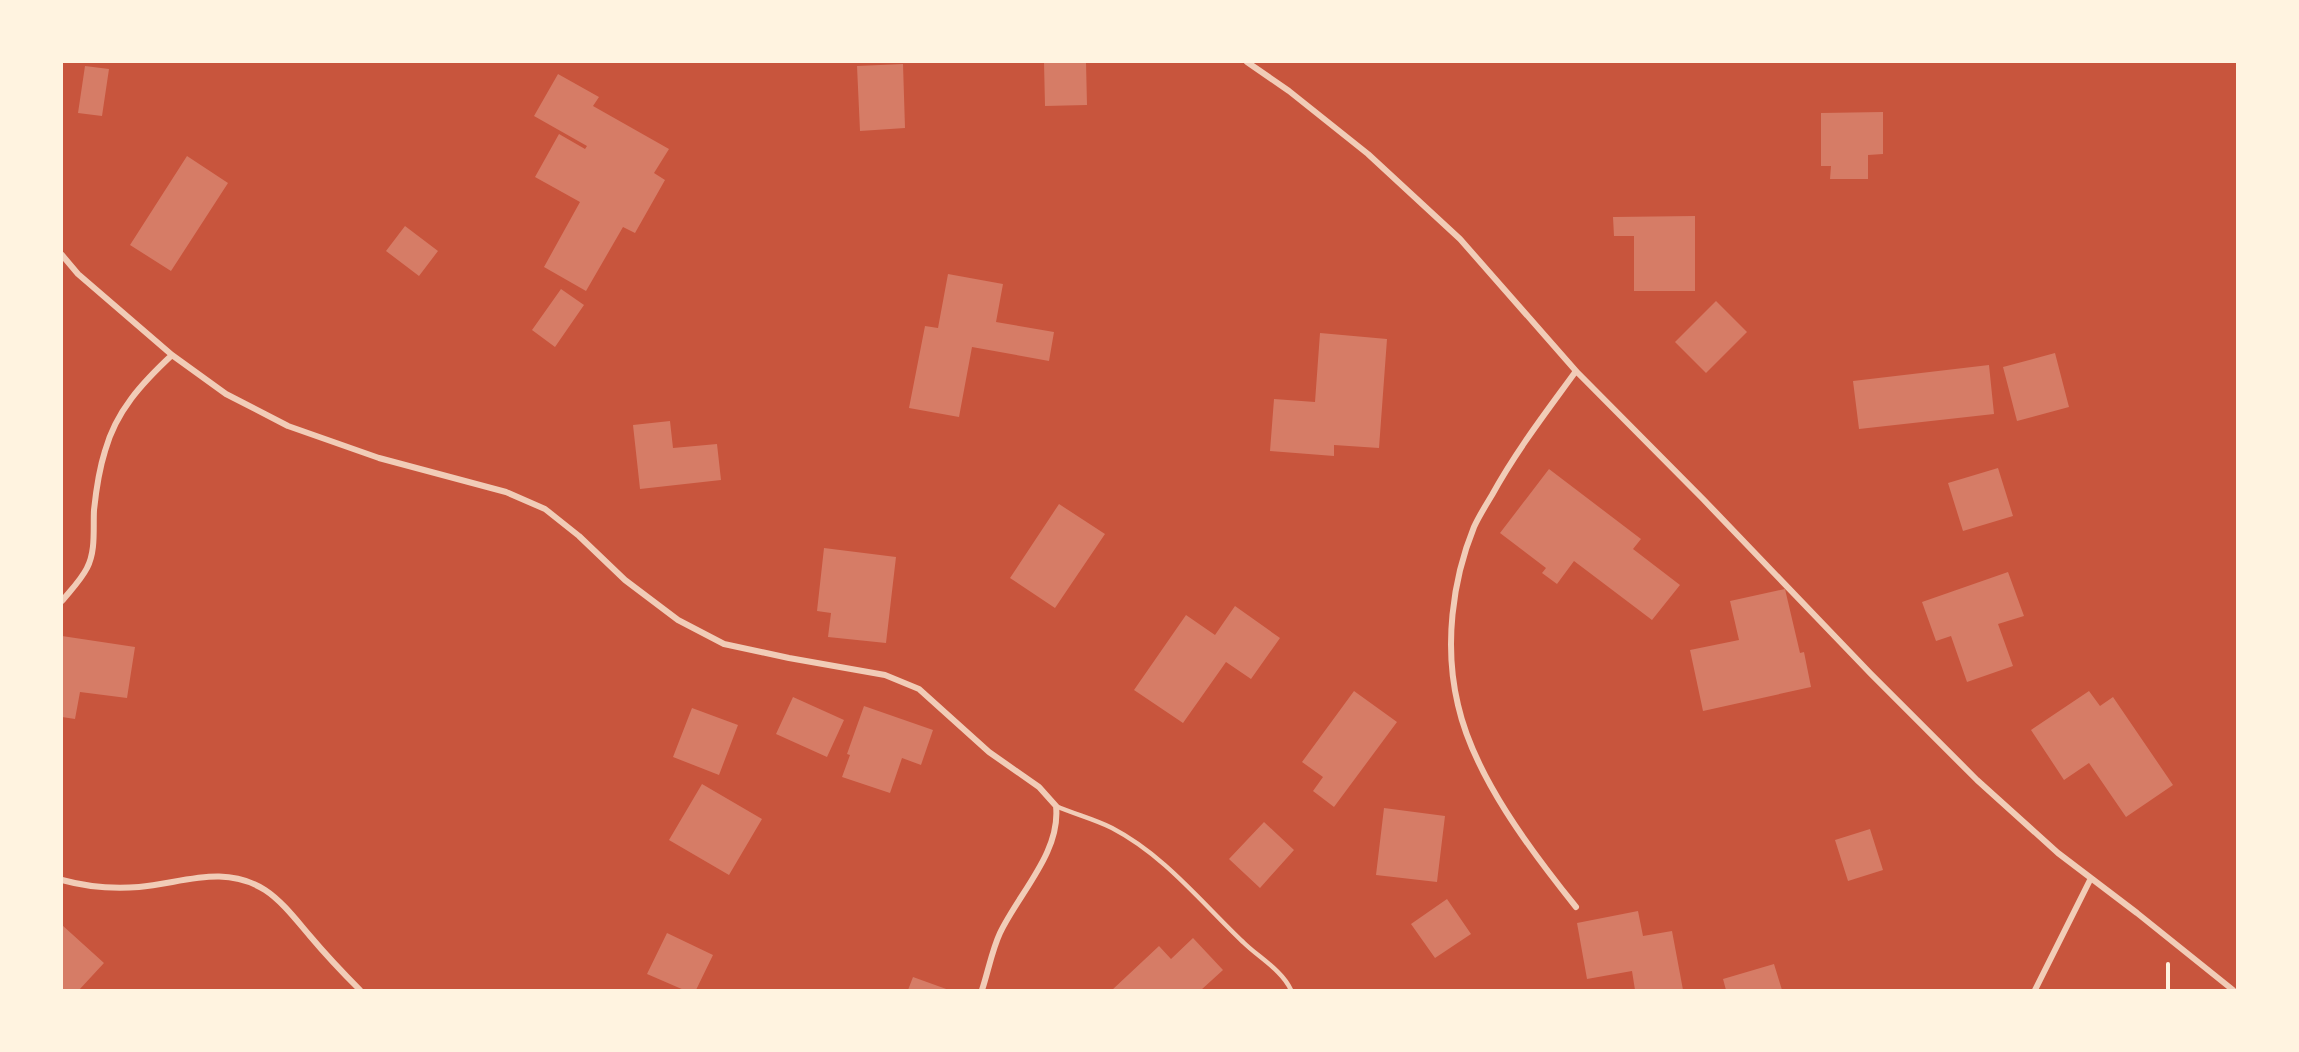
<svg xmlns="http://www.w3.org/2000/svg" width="2299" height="1052" viewBox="0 0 2299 1052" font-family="Roboto,sans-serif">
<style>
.building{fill:#d67c66}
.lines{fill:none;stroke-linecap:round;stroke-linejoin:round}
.path{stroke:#fff3e0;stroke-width:4}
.service{stroke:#f1ccb7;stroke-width:4.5}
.minor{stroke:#f1ccb7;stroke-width:6}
</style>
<rect width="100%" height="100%" fill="#c8553d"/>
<path class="building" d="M1044,62H1086L1087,105L1045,106Z
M903,64L905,128L860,131L857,66Z
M85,66L109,69L102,116L78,113Z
M558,74L599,97L593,106L669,149L654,173L665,180L635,233L623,227L586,291L544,267L580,202L535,177L559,134L585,149L587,146L534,116Z
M1883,112V154L1868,155V179H1830L1831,166H1821V113Z
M187,156L228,183L171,271L130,245Z
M1695,216V291H1634V236H1614L1613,217Z
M405,226L438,251L419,276L386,251Z
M948,274L1003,284L996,322L1054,332L1049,361L972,347L959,417L909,408L925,326L938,328Z
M561,289L584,305L555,347L532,330Z
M1716,301L1747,332L1706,373L1675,342Z
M1320,333L1387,339L1379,448L1334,445V456L1270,451L1274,399L1315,402Z
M2055,353L2069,407L2017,421L2003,367Z
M1989,365L1994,414L1859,429L1853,381Z
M670,421L673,448L717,444L721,480L640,489L633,425Z
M1998,468L2013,516L1963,531L1948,483Z
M1549,469L1641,539L1633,549L1680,585L1652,620L1574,561L1557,584L1542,573L1546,568L1500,533Z
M1059,504L1105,534L1055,608L1010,578Z
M824,548L896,557L886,643L828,637L831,613L817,611Z
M2008,572L2024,616L1998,624L2013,666L1967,682L1951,636L1936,641L1922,602Z
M1785,589L1800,653L1804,652L1811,687L1703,711L1690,650L1739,640L1730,601Z
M1235,606L1280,638L1251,679L1226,662L1183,723L1134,690L1186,615L1215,635Z
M62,636L135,647L127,698L80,692L75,719L62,717Z
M1354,691L1397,722L1334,807L1313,791L1323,777L1302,762Z
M2089,691L2100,706L2113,697L2173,785L2126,817L2089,763L2064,780L2031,730Z
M793,697L844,720L827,757L776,734Z
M864,706L933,730L921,765L902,758L890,793L842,777L850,755L847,754Z
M692,708L738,725L719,775L673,757Z
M702,784L762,819L729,875L669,840Z
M1384,808L1445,816L1437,882L1376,875Z
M1264,822L1294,850L1260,888L1229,859Z
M1870,829L1883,870L1848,881L1835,840Z
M1447,899L1471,934L1435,958L1411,924Z
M1638,911L1643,936L1672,931L1683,990H1635L1632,971L1587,979L1577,923Z
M62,925L104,963L79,990H62Z
M667,933L713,955L696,990H684L647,974Z
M1193,938L1223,970L1201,990H1112L1159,946L1171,959Z
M1774,964L1782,990H1726L1723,979Z
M913,977L949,990H908Z"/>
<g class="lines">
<path class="path" d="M2168,990V964"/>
<path class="service" d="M1056,806C1074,814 1094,819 1112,828C1164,855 1201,902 1243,942C1258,957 1282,970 1291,990"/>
<path class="minor" d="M1247,62L1289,91L1368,154L1460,239L1576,371L1703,499L1871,674L1977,780L2058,853L2137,913L2233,990
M62,255L78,274L172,355L226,394L288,426L379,458L506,492L545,509L579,536L625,580L678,620L724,644L789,658L885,675L919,689L989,752L1039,787L1056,806C1061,852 1019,893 1000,933C992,950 988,972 982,990
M62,601C70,591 81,580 87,568C96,551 93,529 94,510C96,491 99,470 105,451C116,411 142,383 172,355
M62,880C87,887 113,889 139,887C183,883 224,864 265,890C282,901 297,921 310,936C326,955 343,973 360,990
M1576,907C1531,851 1474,776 1458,705C1444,647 1452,581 1474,527C1479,516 1486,505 1492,495C1516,451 1547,411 1576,371
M2035,990L2091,878"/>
</g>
<rect width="2299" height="1052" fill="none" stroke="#fff3e0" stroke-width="126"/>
</svg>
